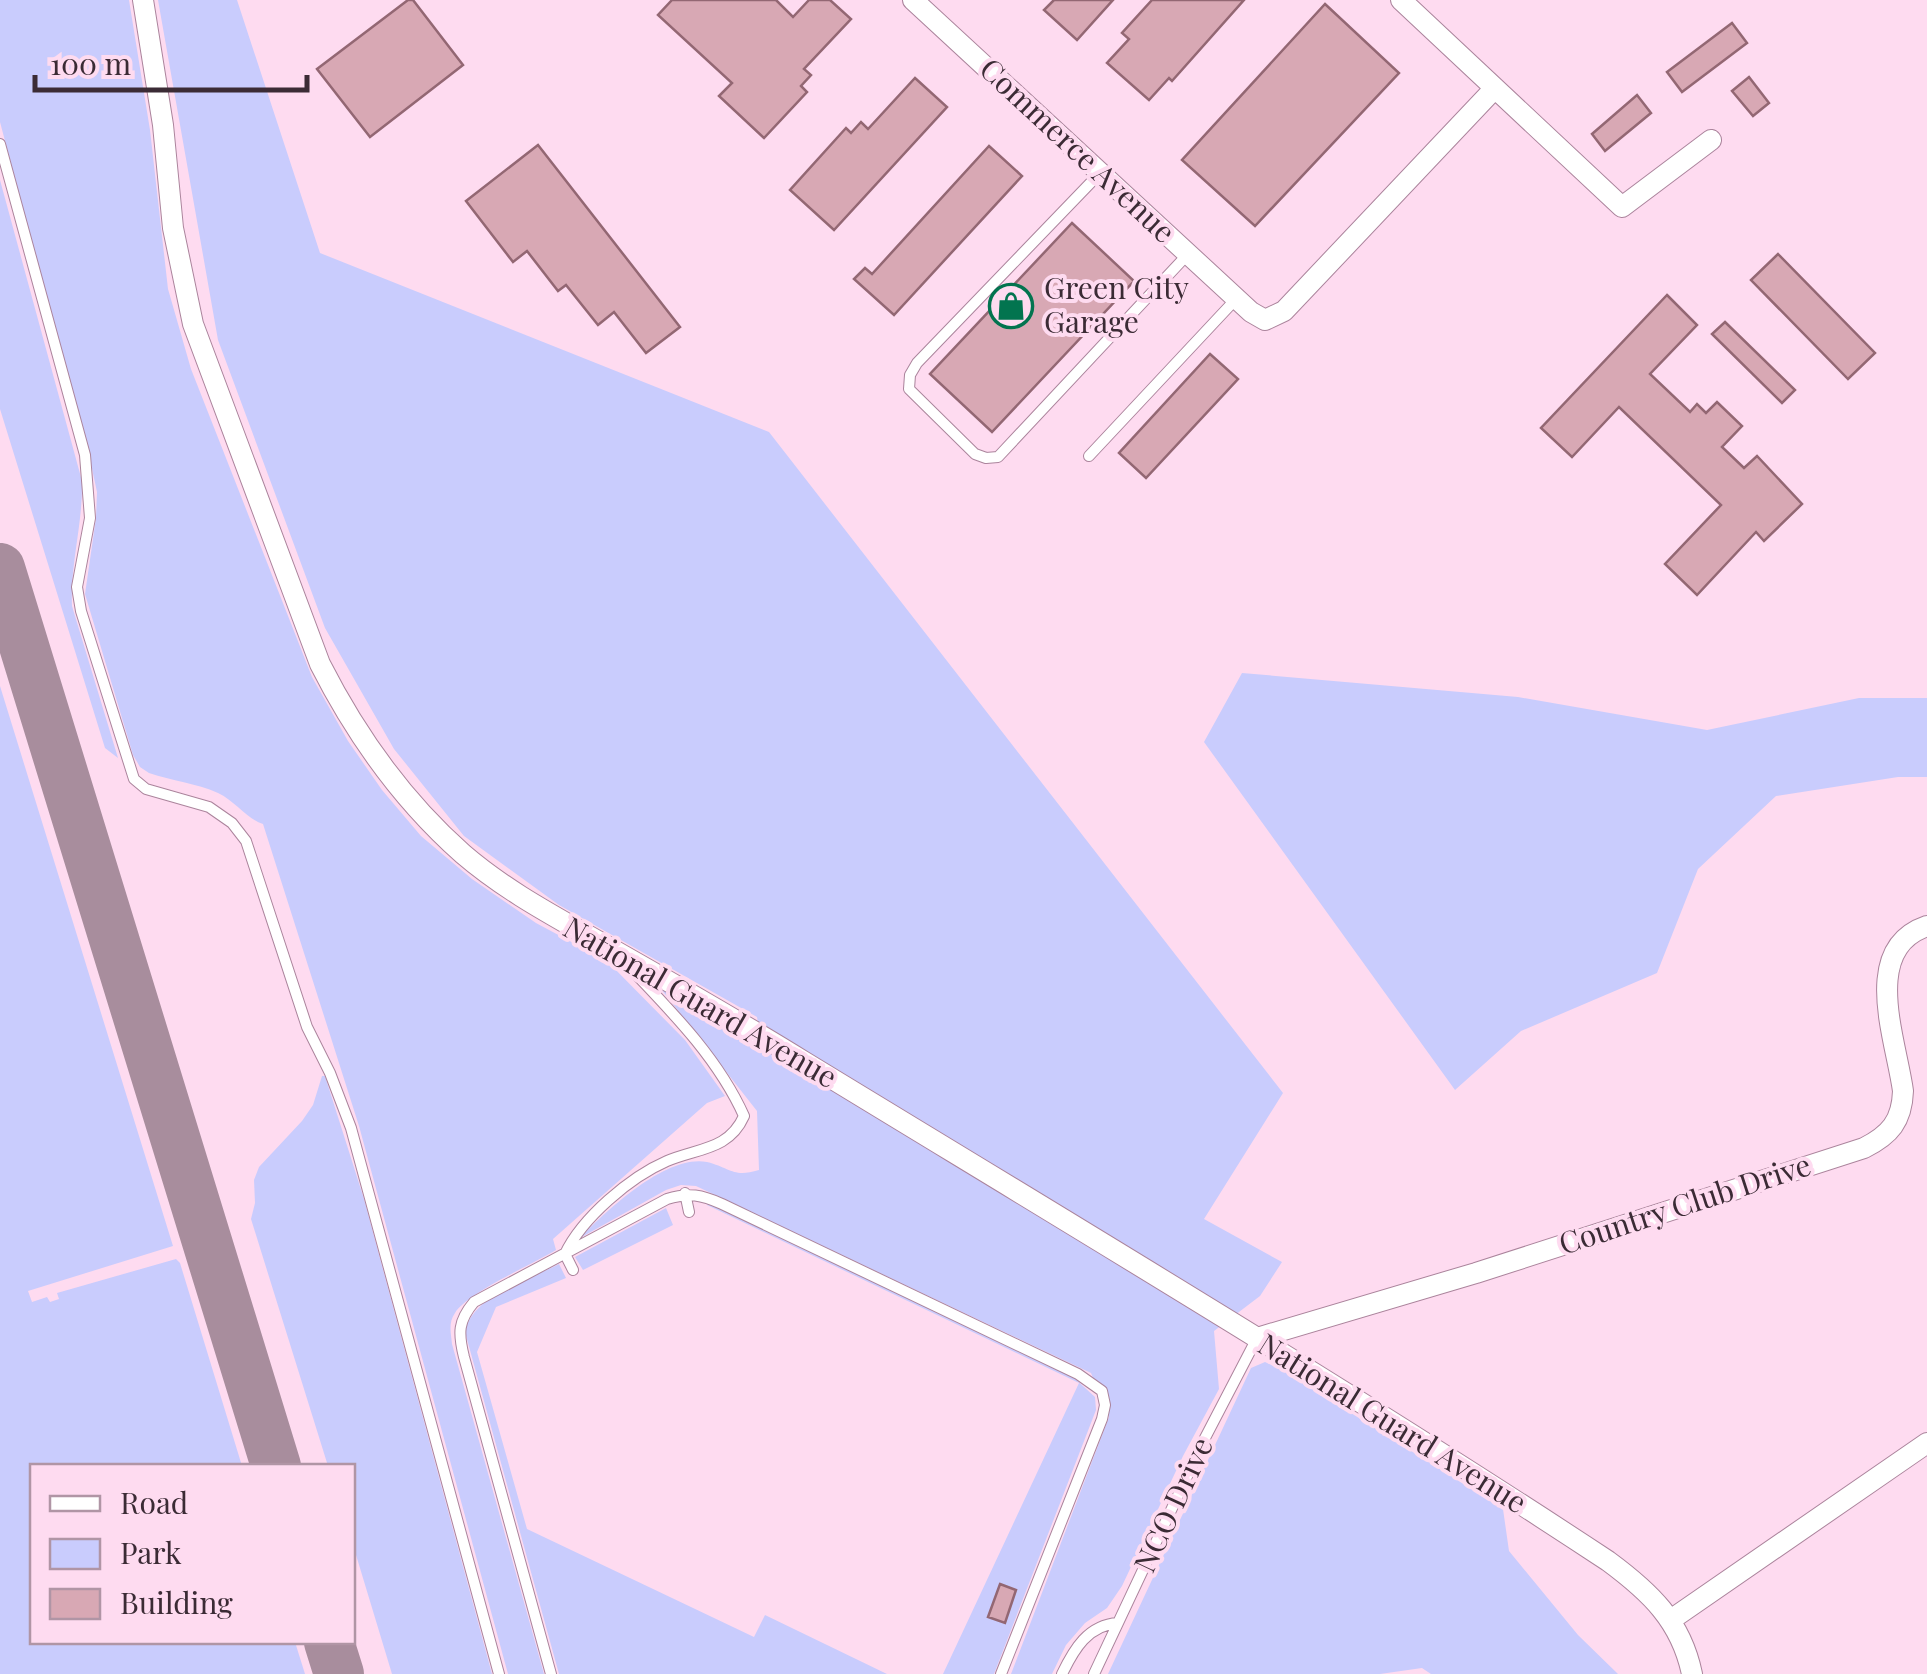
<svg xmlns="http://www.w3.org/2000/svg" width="1927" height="1674" viewBox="0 0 1927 1674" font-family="'Playfair Display',serif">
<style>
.green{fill:#c9ccfd}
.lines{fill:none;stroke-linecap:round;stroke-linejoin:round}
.taxiway{stroke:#a88d9d;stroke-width:50}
.building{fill:#d8a8b4;stroke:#936773;stroke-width:2.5}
.lane-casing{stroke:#ab849c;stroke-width:12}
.street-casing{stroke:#ab849c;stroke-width:22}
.lane{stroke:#fff;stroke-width:10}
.street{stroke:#fff;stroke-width:20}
.labels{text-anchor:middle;stroke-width:8;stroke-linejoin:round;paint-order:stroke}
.street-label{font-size:30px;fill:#3b2b35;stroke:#fedbf0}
.poi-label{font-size:30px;fill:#3b2b35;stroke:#fedbf0;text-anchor:start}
</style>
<rect width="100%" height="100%" fill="#fedbf0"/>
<path class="green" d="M0,0H129L150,130L168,289L191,369L312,677L348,741L382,790L421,836L472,879L536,923L607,961L685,1040L725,1096L707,1103L553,1239L556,1250C533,1264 467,1293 455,1313C448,1323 451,1333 452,1344L544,1674H508L359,1126L263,824C247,819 235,801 218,793C196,783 172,781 149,773L140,767L133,755L85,594L96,518L97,492L91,464L0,122Z
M158,0H237L320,253L769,432L1283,1093L1204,1219L1282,1262L1260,1296L1214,1331L1219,1389L1183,1456L1122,1586L1107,1608L1085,1623L1066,1645L1052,1674H1011L1109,1417L1091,1373L696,1186L681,1185L666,1190L580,1238C606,1211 666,1154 707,1162C731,1168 733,1178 759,1170L757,1111L661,989L762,1045L757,1017L559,905L464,836L394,749L325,628L218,340Z
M0,180L82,481C83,524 70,564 72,606L118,758L105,748L0,409Z
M1242,673L1518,697L1707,730L1859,698H1927V777H1898L1776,796L1698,869L1657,973L1521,1031L1455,1090L1204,742Z
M0,686L173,1246L28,1291L32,1302L47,1297L50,1302L59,1299L57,1293L176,1259L180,1263L242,1466H32V1642H295L305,1674H0Z
M322,1076H325L364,1199L492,1674H392L353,1545L352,1466H328L251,1219L255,1203L254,1180L259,1167L302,1121L313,1105Z
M708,1202L1072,1376L1095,1397L1096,1410L994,1674H943L1079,1383L707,1205Z
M666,1208L673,1225L583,1270L575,1257Z
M559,1264L566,1278L496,1307L477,1352L527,1529L754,1637L765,1615L887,1674H559L465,1332C472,1295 529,1280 559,1264Z
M1265,1362L1286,1372L1503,1509L1509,1551L1578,1635L1618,1674H1431L1422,1668L1380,1674H1108L1251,1368Z"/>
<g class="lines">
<path class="taxiway" d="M0,568L276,1466
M329,1642L339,1674"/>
</g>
<path class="building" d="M408,0H413L463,65L370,137L317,69Z
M672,0H776L793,17L809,0H830L851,19L804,69L811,75L801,86L807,92L764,138L719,96L732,83L658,15Z
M1054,0H1113L1077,40L1044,10Z
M1152,0H1244L1172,81L1169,78L1149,100L1107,63L1129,39L1122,33Z
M1325,4L1399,73L1255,226L1182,160Z
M1732,23L1747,43L1682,92L1667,72Z
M1749,77L1769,103L1753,116L1732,91Z
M915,78L947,107L834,230L790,190L846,128L851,133L861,122L868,129Z
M1637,95L1651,113L1605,151L1592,134Z
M538,145L680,327L646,353L614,312L598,325L566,285L558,291L527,251L513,262L466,201Z
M989,146L1022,176L894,315L854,279L865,268L872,274Z
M1072,223L1134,281L992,432L930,374Z
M1778,254L1875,353L1848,379L1751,280Z
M1667,295L1697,325L1650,374L1690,412L1697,404L1706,413L1717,402L1742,426L1722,447L1744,468L1757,456L1802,504L1764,541L1756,532L1697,595L1665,564L1721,505L1619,407L1572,457L1541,428Z
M1725,322L1795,390L1782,403L1712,334Z
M1210,354L1238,379L1146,478L1119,453Z
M1000,1584L1016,1590L1005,1623L988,1617Z"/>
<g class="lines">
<defs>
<path id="lane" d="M0,144L85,455L90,518L77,587L81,611L134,779L146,789L209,807L232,823L246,841L307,1027L330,1073L351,1128L499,1674
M1100,173L917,363L910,375L909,389L975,454L986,458L998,457L1188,254
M1089,456L1236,299
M685,1193L689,1212
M573,1270L565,1254C582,1218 630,1177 667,1161C698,1148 729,1150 744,1116C718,1058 671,1011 628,966
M551,1674L464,1357C458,1333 458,1321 474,1302L667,1199C689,1192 702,1195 722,1204L1078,1374L1102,1391L1105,1405L1102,1419L1001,1674
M1062,1674C1074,1649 1088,1625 1118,1623
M1094,1674L1205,1438L1257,1338"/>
<path id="street" d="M143,0L163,125L173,228L193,324L320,664C356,735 403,801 463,854C506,891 554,916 603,944C670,982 737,1020 803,1061C1072,1225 1344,1387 1608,1561C1650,1592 1681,1621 1692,1674
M913,0L1251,312L1265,320L1284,311L1495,88
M1401,0L1622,207L1711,140
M1257,1338L1476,1273L1864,1148C1890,1135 1902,1121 1903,1091C1896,1039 1860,949 1927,926
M1672,1619L1927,1443"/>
</defs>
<use href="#lane" class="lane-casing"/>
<use href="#street" class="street-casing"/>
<use href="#lane" class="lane"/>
<use href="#street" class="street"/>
</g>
<defs>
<symbol id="shop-ring" viewBox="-11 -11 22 22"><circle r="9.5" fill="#fedbf0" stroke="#02744f" stroke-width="1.5"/><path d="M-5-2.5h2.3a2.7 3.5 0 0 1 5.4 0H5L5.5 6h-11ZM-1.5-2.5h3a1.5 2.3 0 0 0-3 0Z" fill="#02744f"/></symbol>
</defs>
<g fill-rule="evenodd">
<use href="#shop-ring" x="986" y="281" width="50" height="50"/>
</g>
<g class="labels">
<g class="street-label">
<text transform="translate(1077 151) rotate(43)" y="10">Commerce Avenue</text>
<text transform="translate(700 1003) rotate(30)" y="10">National Guard Avenue</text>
<text transform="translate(1685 1205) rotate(-18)" y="10">Country Club Drive</text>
<text transform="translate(1392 1424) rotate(32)" y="10">National Guard Avenue</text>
<text transform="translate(1174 1505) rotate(-65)" y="10">NCO Drive</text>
</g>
<g class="poi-label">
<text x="1044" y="299">Green City<tspan x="1044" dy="34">Garage</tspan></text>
</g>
</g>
<rect x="30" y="1464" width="325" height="180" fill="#fedbf0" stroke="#b095a5" stroke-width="2.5"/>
<rect x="50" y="1496" width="50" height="15" fill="#ffffff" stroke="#b095a5" stroke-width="2.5"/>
<text x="120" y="1514" font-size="30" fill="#3b2b35">Road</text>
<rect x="50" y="1539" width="50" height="30" fill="#c9ccfd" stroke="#b095a5" stroke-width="2.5"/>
<text x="120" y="1564" font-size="30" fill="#3b2b35">Park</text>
<rect x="50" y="1589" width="50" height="30" fill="#d8a8b4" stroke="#b095a5" stroke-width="2.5"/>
<text x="120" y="1614" font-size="30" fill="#3b2b35">Building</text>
<path d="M35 75v15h272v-15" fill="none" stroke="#3b2b35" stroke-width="5"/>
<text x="50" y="75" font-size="30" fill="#3b2b35" stroke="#fedbf0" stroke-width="8" paint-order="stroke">100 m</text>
</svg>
